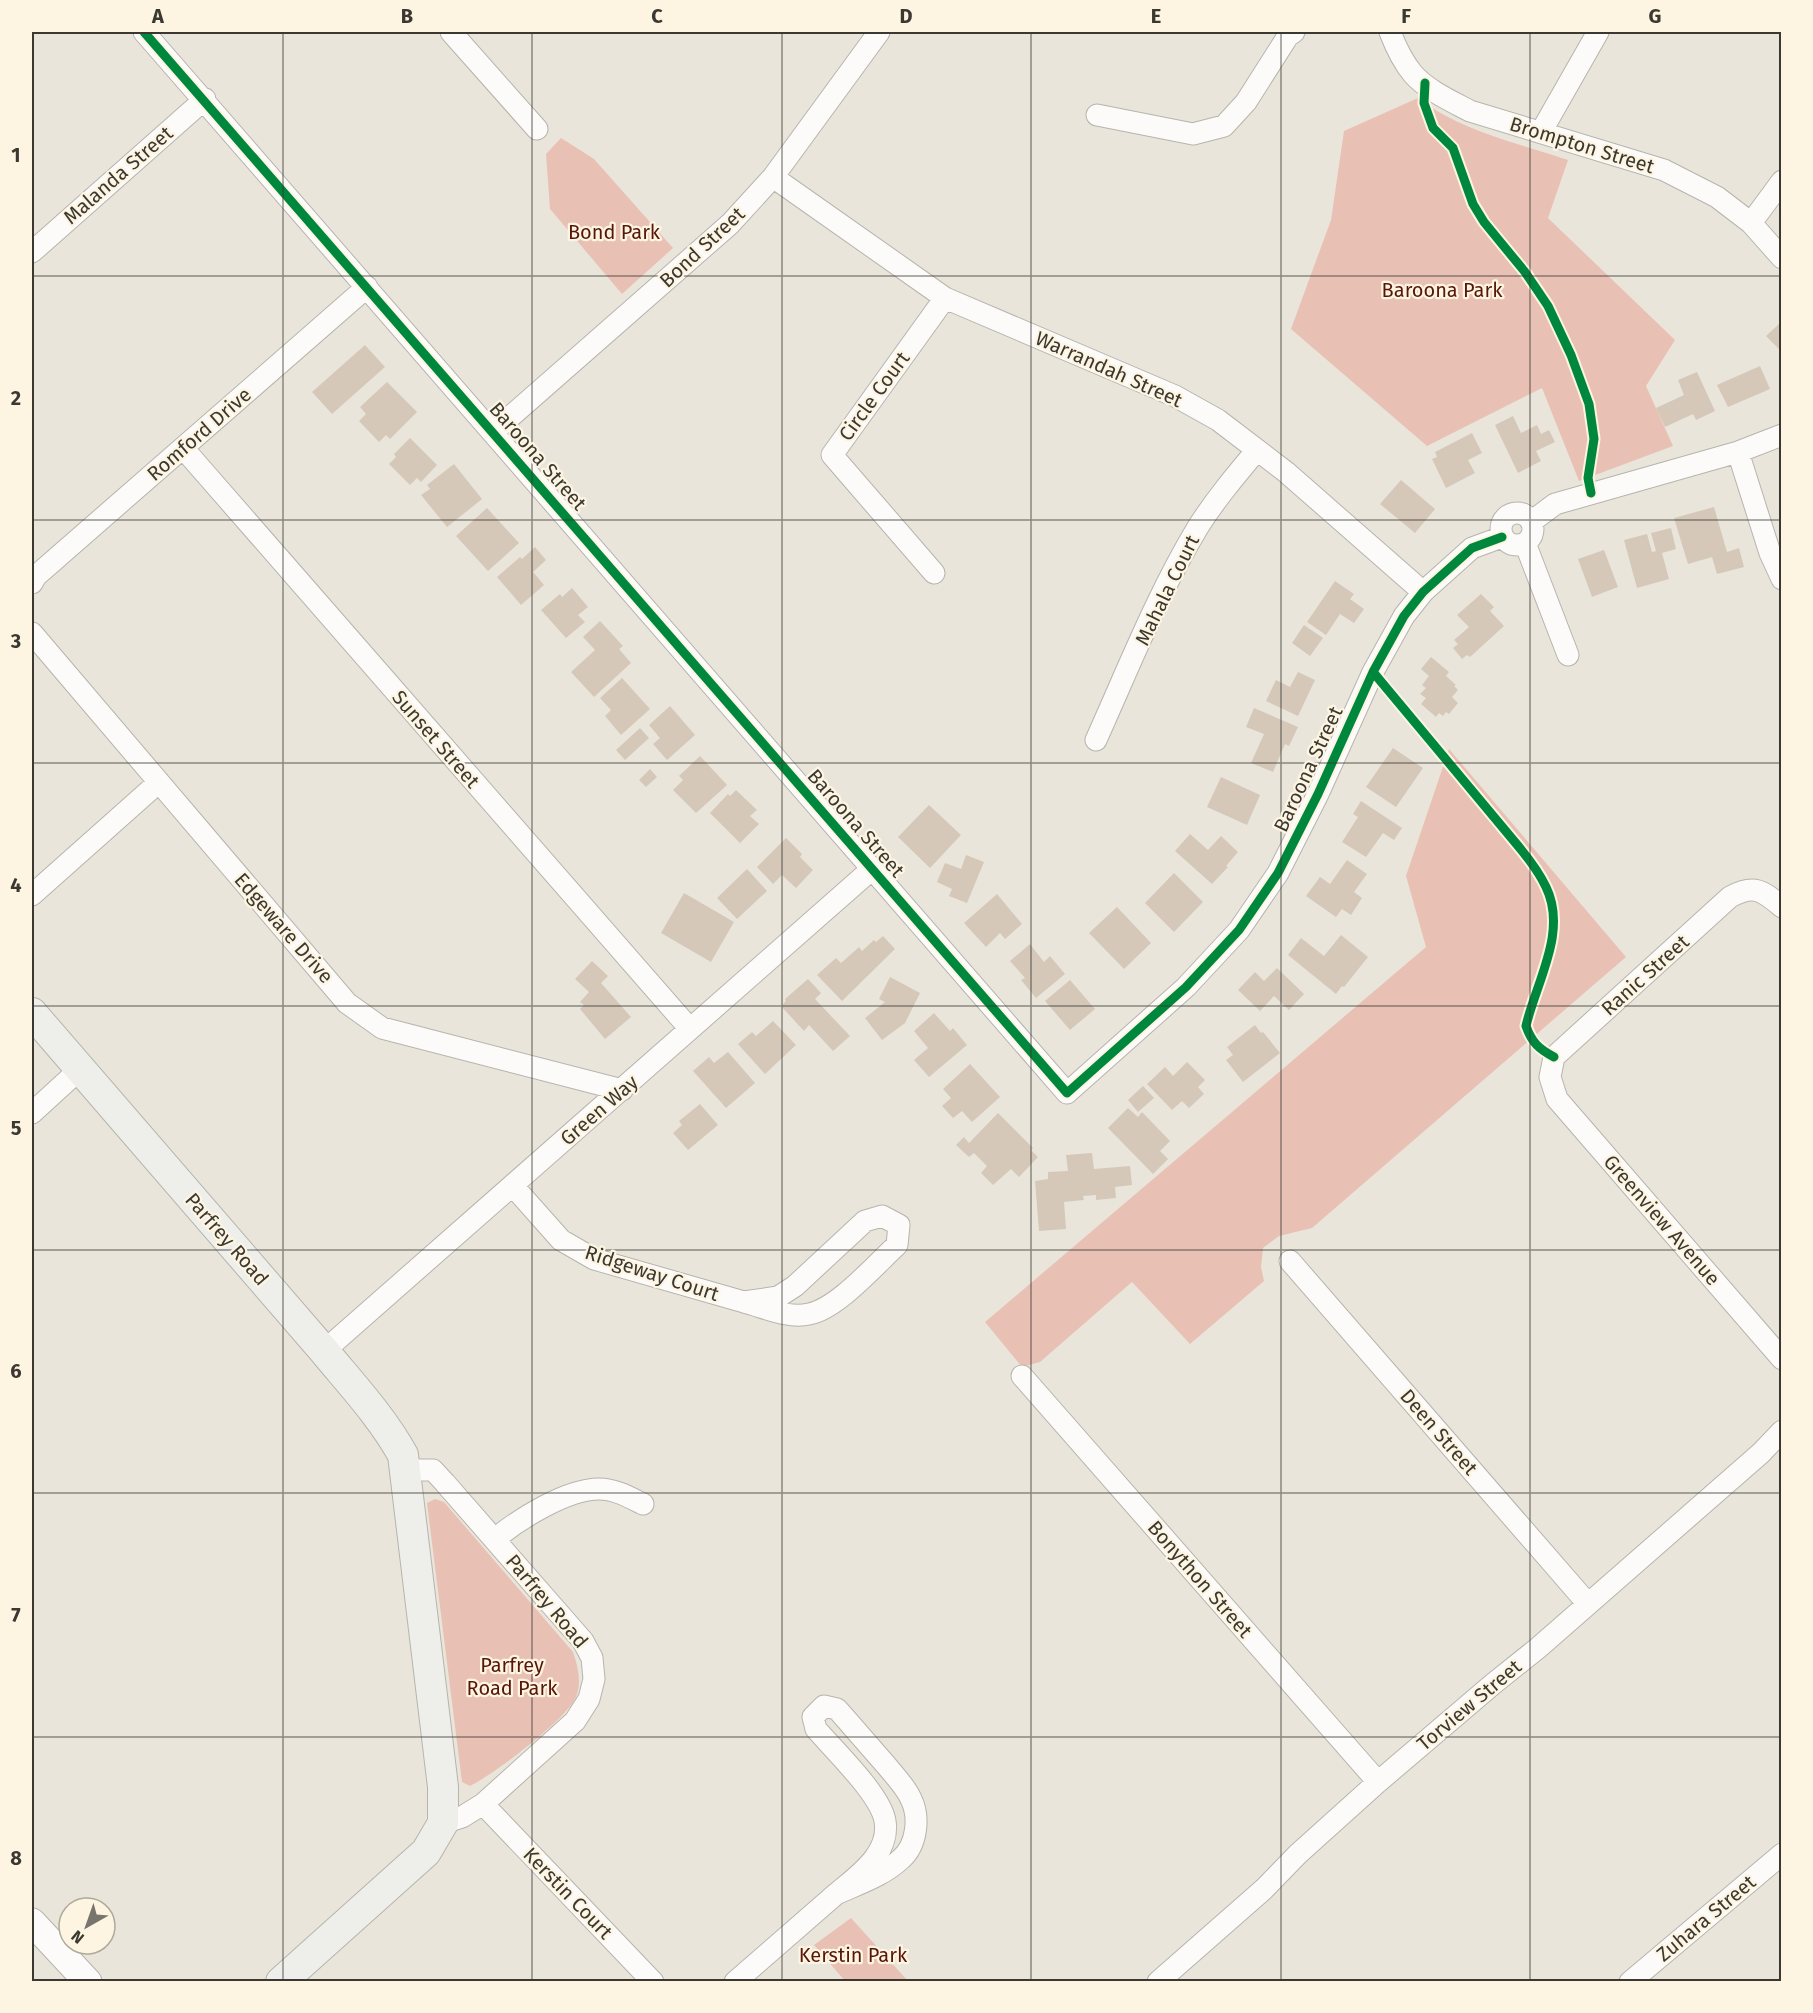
<svg xmlns="http://www.w3.org/2000/svg" width="1813" height="2013" viewBox="0 0 1813 2013" font-family="'Fira Sans',sans-serif">
<style>
.green{fill:#e9c1b4}
.building{fill:#d5c8b9}
.lines{fill:none;stroke-linecap:round;stroke-linejoin:round}
.minor-casing{stroke:#b6b4ac;stroke-width:23}
.tertiary-casing{stroke:#b6b4ac;stroke-width:29}
.secondary-casing{stroke:#b6b4ac;stroke-width:32}
.minor{stroke:#fcfbfa;stroke-width:21}
.tertiary{stroke:#fcfbfa;stroke-width:27}
.secondary{stroke:#eeeeea;stroke-width:30}
.cycleway-casing{stroke:#fdf5e2;stroke-width:13}
.cycleway{stroke:#00873e;stroke-width:9}
.grid{fill:none;stroke:#3b3831;stroke-width:1.5;stroke-opacity:0.55}
.labels{text-anchor:middle;stroke-width:4.5;stroke-linejoin:round;paint-order:stroke}
.street-label{font-size:20px;fill:#3b3831;stroke:#fdf5e2}
.park-label{font-size:20px;fill:#571608;stroke:#fdf5e2}
.neatline{fill:none;stroke:#3b3831;stroke-width:2}
.grid-label{font-size:20px;text-anchor:middle;font-weight:bold;fill:#3b3831}
</style>
<rect width="100%" height="100%" fill="#e9e5db"/>
<path class="green" d="M1418,98C1461,131 1517,143 1568,160L1548,218L1675,340L1646,386L1673,446L1579,481L1542,388L1427,446L1291,329L1331,220L1344,131Z
M561,138L594,159L673,248L622,294L550,209L546,154Z
M1449,749L1626,957L1312,1228L1279,1236L1263,1248L1261,1267L1264,1281L1190,1344L1132,1282L1040,1362L1022,1367L985,1322L1426,947L1406,876Z
M435,1499L444,1502L573,1652C578,1667 582,1682 576,1697C567,1719 493,1775 470,1786L462,1782L427,1503Z
M851,1918L908,1981H845L814,1945Z"/>
<path class="building" d="M1782,321V352L1766,336Z
M365,345L385,367L332,414L312,392Z
M1760,366L1770,389L1728,407L1717,385Z
M1697,372L1715,411L1696,420L1693,414L1665,427L1656,408L1684,395L1678,380Z
M387,382L417,412L390,439L386,435L379,442L359,421L366,414L360,407Z
M1513,416L1521,433L1537,425L1541,434L1549,430L1555,442L1536,451L1541,461L1518,473L1495,425Z
M1472,433L1482,453L1468,460L1475,473L1446,488L1432,459L1437,457L1435,452Z
M410,438L437,465L421,482L417,478L410,485L389,464L396,457L394,454Z
M454,464L482,499L447,527L421,495L430,489L427,485Z
M1401,480L1435,509L1415,533L1380,504Z
M1714,507L1727,552L1739,548L1744,567L1717,574L1712,557L1688,564L1674,518Z
M487,508L519,543L488,571L456,536Z
M1671,528L1676,549L1662,553L1669,579L1637,588L1624,540L1647,534L1652,552L1656,551L1651,533Z
M535,547L546,560L533,572L544,585L521,605L497,577L520,557L522,559Z
M1604,550L1618,587L1592,597L1578,559Z
M1335,581L1354,594L1350,599L1364,609L1354,623L1340,614L1326,635L1307,622Z
M572,588L588,607L578,615L585,622L566,638L541,610L560,594L562,597Z
M1481,594L1494,607L1490,611L1504,626L1470,657L1467,655L1462,659L1453,648L1458,644L1454,640L1469,627L1457,615Z
M600,621L623,646L619,649L631,663L594,697L571,672L595,650L583,637Z
M1304,625L1323,638L1310,656L1292,643Z
M1431,657L1449,672L1446,676L1456,685L1454,686L1458,690L1452,697L1458,703L1449,714L1446,712L1443,716L1439,713L1436,717L1421,704L1426,698L1420,694L1426,688L1422,685L1429,676L1421,669Z
M1298,672L1315,680L1298,716L1266,701L1276,680L1290,687Z
M622,678L650,709L621,735L605,716L611,710L600,698Z
M670,706L695,735L667,760L653,744L660,738L649,725Z
M1254,708L1298,727L1289,746L1285,744L1273,772L1251,763L1264,734L1246,727Z
M640,728L649,738L625,760L616,750Z
M1393,748L1423,768L1396,807L1366,787Z
M700,756L727,785L696,813L673,790L683,780L679,776Z
M650,769L657,777L646,787L639,780Z
M1221,777L1260,795L1247,825L1207,807Z
M736,790L757,810L750,816L759,824L740,843L710,813L728,794L730,796Z
M1361,801L1402,828L1394,840L1383,833L1366,857L1342,842L1358,817L1353,814Z
M929,805L961,835L930,868L898,837Z
M1190,834L1208,850L1221,836L1238,852L1226,866L1228,867L1212,884L1175,851Z
M786,838L802,854L800,857L813,870L796,888L782,875L773,884L757,867Z
M966,855L984,862L967,903L949,896L952,889L937,882L945,863L961,869Z
M1347,860L1367,874L1354,892L1362,898L1351,915L1342,909L1336,917L1306,896L1320,877L1330,884Z
M747,869L767,891L737,919L717,898Z
M1174,873L1203,902L1174,932L1145,903Z
M684,893L734,922L711,962L661,933Z
M997,894L1022,924L1005,939L1000,933L986,947L964,923Z
M1117,907L1151,943L1124,969L1089,933Z
M1341,935L1368,957L1344,987L1342,986L1336,994L1288,955L1301,938L1324,956Z
M883,936L895,949L842,1001L817,975L836,958L841,963L859,947L862,951L874,940L876,942Z
M1030,944L1044,962L1050,956L1065,974L1036,998L1021,980L1025,978L1010,961Z
M592,961L608,976L601,983L631,1017L605,1039L580,1009L584,1005L580,1002L589,992L575,979Z
M1277,968L1304,994L1289,1010L1274,996L1260,1011L1238,990L1255,972L1264,981Z
M890,977L920,993L905,1023L882,1040L865,1018L885,1002L879,999Z
M808,979L821,993L815,999L850,1036L833,1051L809,1025L804,1031L781,1006L786,1001L785,999Z
M1070,980L1095,1009L1070,1030L1045,1001Z
M934,1013L950,1031L953,1028L967,1045L929,1077L914,1060L928,1048L914,1031Z
M773,1021L796,1045L765,1074L738,1044L752,1032L756,1036Z
M1255,1025L1261,1033L1263,1032L1280,1053L1243,1082L1226,1060L1233,1055L1227,1047Z
M728,1052L755,1083L726,1108L693,1071L709,1057L714,1063Z
M1187,1062L1205,1080L1198,1087L1204,1094L1189,1108L1182,1101L1172,1110L1147,1084L1165,1067L1173,1076Z
M970,1064L1000,1097L972,1122L962,1111L953,1118L942,1106L951,1098L943,1089Z
M1143,1086L1154,1098L1138,1112L1128,1100Z
M700,1104L718,1125L688,1150L673,1133L682,1125L679,1121Z
M1128,1108L1138,1117L1142,1112L1170,1141L1160,1151L1168,1159L1153,1174L1108,1128Z
M998,1113L1033,1148L1031,1150L1038,1157L1019,1177L1011,1169L993,1185L981,1173L987,1166L974,1153L969,1157L956,1145L964,1137L969,1143Z
M1092,1153L1094,1169L1130,1166L1132,1185L1115,1187L1116,1198L1096,1200V1195L1083,1196L1084,1200L1064,1202L1066,1229L1039,1231L1035,1181L1048,1179V1172L1068,1171L1066,1155Z"/>
<g class="lines">
<defs>
<path id="minor" d="M144,32L1067,1093L1186,987L1239,930L1278,873L1318,794L1373,672L1404,616L1423,592L1472,548L1502,537
M451,32L537,129
M1390,32C1395,45 1403,62 1413,74C1427,90 1451,101 1470,111L1664,170L1717,197L1751,223L1782,258
M1097,115L1193,134L1224,126L1246,102L1288,36L1294,32
M1541,132L1598,32
M773,177L945,298L1175,396L1218,420L1286,472L1423,592
M1751,223L1782,181
M32,252L205,99
M493,432L730,224L773,177L879,32
M183,448L690,1029
M1738,452L1770,553L1782,579
M1501 529a16 16 0 1 1 32 0a16 16 0 1 1-32 0Z
M1531,522L1555,504L1738,452L1782,435
M1525,543L1568,655
M934,573L832,455L945,298
M32,583L36,576L367,287
M32,633L347,1003L382,1028L622,1090
M1096,740C1128,669 1158,593 1198,527C1215,500 1236,475 1257,450
M32,895L159,782
M1782,907C1762,890 1754,884 1730,897L1554,1057L1550,1077L1557,1099L1782,1359
M32,1113L79,1070
M513,1186L561,1240L594,1259L744,1302
M882,1216L899,1225L897,1245C875,1265 837,1309 809,1314C788,1319 764,1307 744,1302L778,1297L795,1286L865,1221Z
M1290,1261L1588,1604
M324,1351L872,869
M1022,1376L1378,1782
M404,1475L419,1470H433L445,1483L583,1641L592,1658L594,1679L589,1699L575,1721L483,1804L462,1817L443,1823
M495,1539C519,1519 567,1489 599,1489C615,1489 629,1497 643,1504
M824,1706L837,1709C854,1728 870,1747 886,1765C894,1775 906,1787 911,1799C920,1817 917,1845 901,1859C883,1876 858,1884 836,1894C850,1882 866,1871 876,1856C883,1846 887,1833 885,1821C881,1795 834,1750 816,1729L813,1717Z
M483,1804L653,1982
M735,1982L836,1894
M1158,1982L1264,1889L1298,1854L1378,1782L1493,1684L1538,1648L1761,1453L1782,1431
M1630,1982L1782,1854"/>
<path id="tertiary" d="M32,1922L88,1982"/>
<path id="secondary" d="M32,1013L324,1351C352,1385 382,1417 403,1455L443,1787V1823L426,1852L281,1982"/>
</defs>
<use href="#minor" class="minor-casing"/>
<use href="#tertiary" class="tertiary-casing"/>
<use href="#secondary" class="secondary-casing"/>
<use href="#minor" class="minor"/>
<use href="#tertiary" class="tertiary"/>
<use href="#secondary" class="secondary"/>
<defs>
<path id="cycleway" d="M144,32L1067,1093L1186,987L1239,930L1278,873L1318,794L1373,672L1404,616L1423,592L1472,548L1502,537
M1425,83L1424,103L1433,128L1453,148L1473,204L1484,222L1525,272L1548,306L1571,355L1589,404L1594,439L1588,478L1591,493
M1373,672L1514,841C1526,855 1538,870 1546,887C1568,932 1536,982 1526,1026C1532,1043 1539,1049 1554,1057"/>
</defs>
<use href="#cycleway" class="cycleway-casing"/>
<use href="#cycleway" class="cycleway"/>
</g>
<path class="grid" d="M283,32V1982M532,32V1982M782,32V1982M1031,32V1982M1281,32V1982M1530,32V1982M32,276H1782M32,520H1782M32,763H1782M32,1006H1782M32,1250H1782M32,1493H1782M32,1737H1782"/>
<g class="labels">
<g class="street-label">
<text transform="translate(1582 145) rotate(17)" y="7">Brompton Street</text>
<text transform="translate(118 175) rotate(-41)" y="7">Malanda Street</text>
<text transform="translate(702 247) rotate(-43)" y="7">Bond Street</text>
<text transform="translate(1109 369) rotate(24)" y="7">Warrandah Street</text>
<text transform="translate(874 396) rotate(-54)" y="7">Circle Court</text>
<text transform="translate(199 434) rotate(-41)" y="7">Romford Drive</text>
<text transform="translate(538 456) rotate(49)" y="7">Baroona Street</text>
<text transform="translate(1167 590) rotate(-64)" y="7">Mahala Court</text>
<text transform="translate(436 739) rotate(49)" y="7">Sunset Street</text>
<text transform="translate(1308 769) rotate(-65)" y="7">Baroona Street</text>
<text transform="translate(856 823) rotate(49)" y="7">Baroona Street</text>
<text transform="translate(284 928) rotate(49)" y="7">Edgeware Drive</text>
<text transform="translate(1645 975) rotate(-42)" y="7">Ranic Street</text>
<text transform="translate(599 1110) rotate(-41)" y="7">Green Way</text>
<text transform="translate(1662 1220) rotate(49)" y="7">Greenview Avenue</text>
<text transform="translate(227 1239) rotate(49)" y="7">Parfrey Road</text>
<text transform="translate(652 1273) rotate(18)" y="7">Ridgeway Court</text>
<text transform="translate(1439 1432) rotate(49)" y="7">Deen Street</text>
<text transform="translate(1200 1579) rotate(49)" y="7">Bonython Street</text>
<text transform="translate(547 1601) rotate(50)" y="7">Parfrey Road</text>
<text transform="translate(1469 1705) rotate(-40)" y="7">Torview Street</text>
<text transform="translate(568 1893) rotate(46)" y="7">Kerstin Court</text>
<text transform="translate(1706 1918) rotate(-40)" y="7">Zuhara Street</text>
</g>
<g class="park-label">
<text x="614" y="239">Bond Park</text>
<text x="1442" y="297">Baroona Park</text>
<text x="512" y="1672">Parfrey<tspan x="512" dy="23">Road Park</tspan></text>
<text x="853" y="1962">Kerstin Park</text>
</g>
</g>
<rect width="1813" height="2013" fill="none" stroke="#fdf5e2" stroke-width="66"/>
<g transform="translate(87 1926) rotate(220)"><circle r="28" fill="#fdf5e2" stroke="#afa99b" stroke-width="1.5"/>
<path d="M0-4.5L10 22L0 15L-10 22Z" fill="#78756c"/>
<text y="-9" font-size="16" font-weight="bold" text-anchor="middle" fill="#3b3831">N</text>
</g>
<rect x="33" y="33" width="1747" height="1947" class="neatline"/>
<g class="grid-label">
<text x="158" y="23">A</text>
<text x="407" y="23">B</text>
<text x="657" y="23">C</text>
<text x="906" y="23">D</text>
<text x="1156" y="23">E</text>
<text x="1406" y="23">F</text>
<text x="1655" y="23">G</text>
<text x="16" y="162">1</text>
<text x="16" y="405">2</text>
<text x="16" y="648">3</text>
<text x="16" y="892">4</text>
<text x="16" y="1135">5</text>
<text x="16" y="1378">6</text>
<text x="16" y="1622">7</text>
<text x="16" y="1865">8</text>
</g>
</svg>
